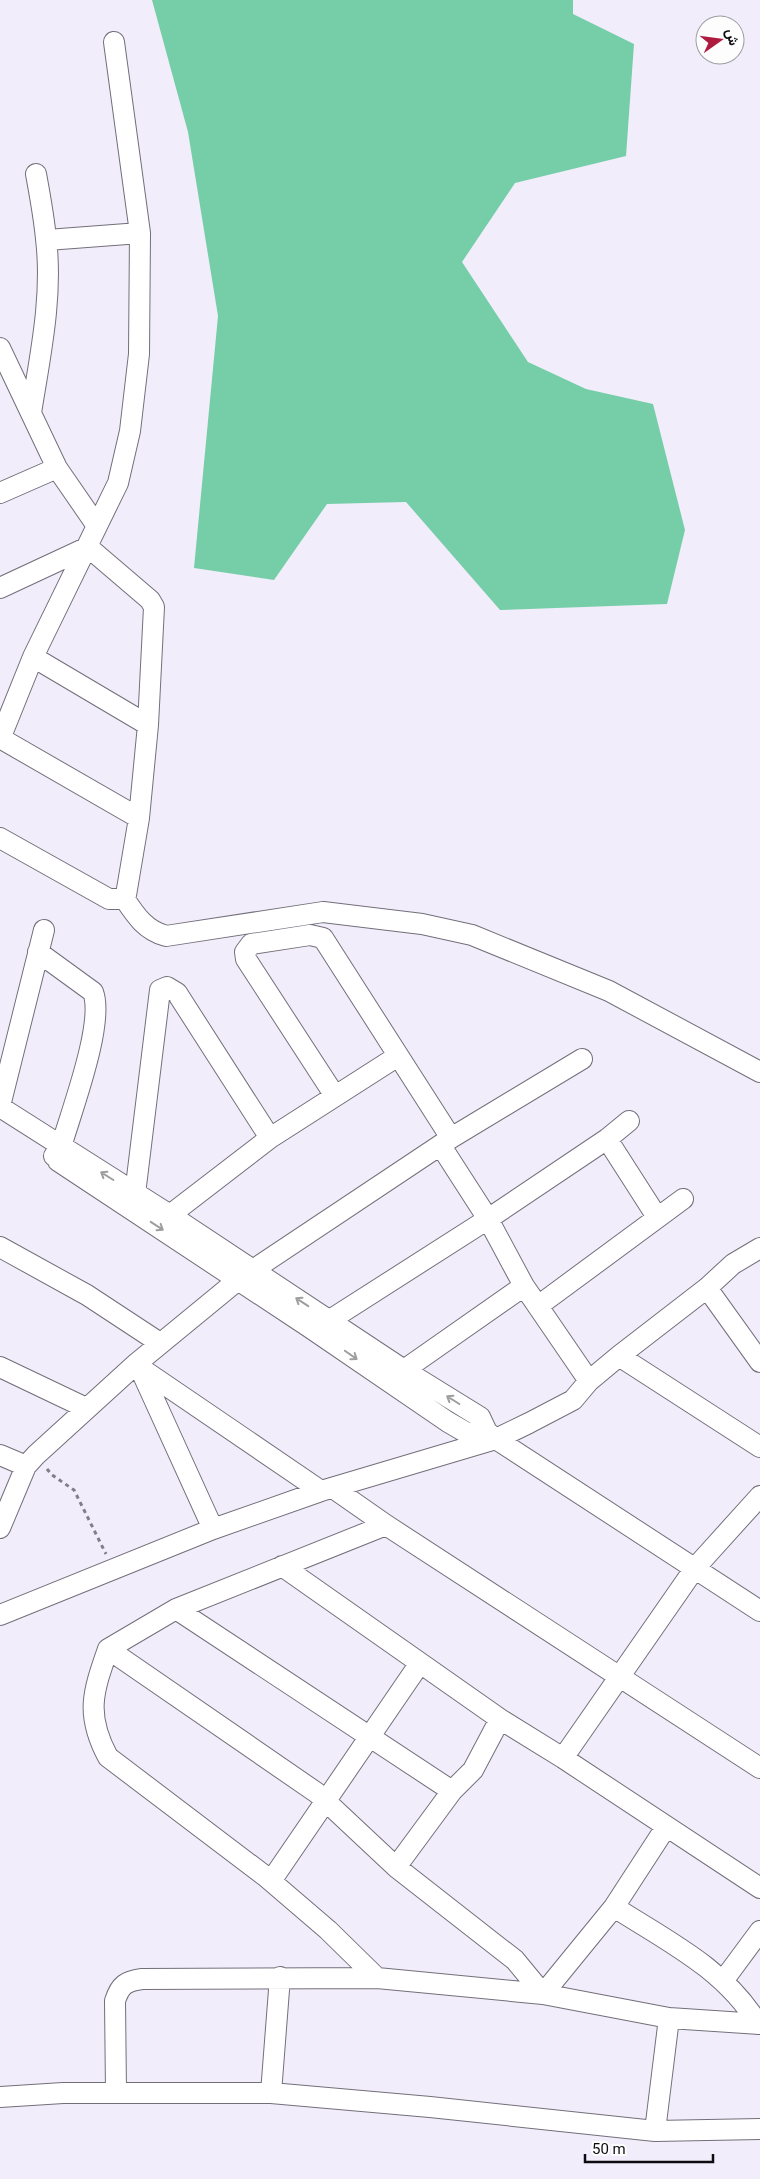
<svg xmlns="http://www.w3.org/2000/svg" width="760" height="2179" viewBox="0 0 760 2179" font-family="Roboto,Vazirmatn,sans-serif">
<style>
.forest{fill:#76cea8}
.lines{fill:none;stroke-linecap:round;stroke-linejoin:round}
.minor-casing{stroke:#736f7a;stroke-width:22}
.path{stroke:#817e87;stroke-width:3;stroke-dasharray:4 4;stroke-linecap:butt}
.minor{stroke:#fff;stroke-width:20}
.oneway{stroke:#9e9e9f}
</style>
<rect width="100%" height="100%" fill="#f2edfb"/>
<path class="forest" d="M152,0H573V14L634,44L626,156L515,183L462,262L528,362L586,389L653,404L685,530L667,604L500,610L406,502L327,504L274,580L194,568L218,316L188,132Z"/>
<g class="lines">
<defs>
<path id="minor" d="M47,240L140,233L114,42
M0,348L57,468
M31,413C40,356 53,297 46,239C44,217 40,196 36,174
M0,493L57,468L97,526
M0,588L88,547L150,600L154,607L148,725L139,818L126,895L122,899H109L0,838
M33,657L148,725
M0,738L139,818
M0,739L33,657L118,483L130,431L139,354L140,233
M124,898C136,916 145,930 166,936L323,912L422,924L472,935L609,991L760,1072
M38,952L93,992C105,1023 71,1112 61,1147L54,1156
M335,1096L246,959L245,952L251,944L310,935L323,938L451,1138
M0,1106L44,930
M0,1107L170,1215L404,1370L480,1417L487,1432L496,1439L760,1611
M270,1138L398,1056
M607,1139L657,1217
M441,1146L488,1219L524,1286L589,1381
M58,1161L309,1327L448,1422L467,1433L487,1432
M135,1194L160,990L167,987L177,993L270,1138L170,1215
M0,1247L87,1295L160,1343
M707,1288L760,1362
M538,1306L683,1199
M330,1320L488,1219L607,1139L629,1121
M619,1356L760,1447
M138,1364L213,1529
M0,1367L86,1408
M139,1367L321,1491
M404,1370L524,1286
M0,1455L26,1466
M333,1488L386,1525L760,1768
M0,1528L26,1466L36,1455L137,1363L238,1280L451,1138L582,1059
M282,1566L500,1719L563,1758L760,1888
M176,1609L452,1791L473,1770L500,1719
M0,1615L213,1529L321,1491L496,1439L529,1423L573,1400L589,1381L619,1356L707,1288L733,1264L760,1248
M108,1649L317,1793L396,1867L515,1960L543,1994L614,1907L666,1827
M563,1758L695,1568L760,1496
M396,1867L452,1791
M271,1881L420,1663
M614,1907C667,1941 725,1969 758,2024
M377,1978L328,1930L265,1876L108,1757C85,1714 93,1692 108,1649L176,1609L386,1525
M723,1981L760,1931
M116,2092L115,2001C120,1985 126,1981 142,1979L377,1978L543,1994L669,2018L760,2024
M271,2093L280,1977
M0,2097L63,2093H271L430,2107L655,2131L760,2129
M655,2131L669,2018"/>
</defs>
<use href="#minor" class="minor-casing"/>
<path class="path" d="M47,1469L52,1475L74,1490L106,1554"/>
<use href="#minor" class="minor"/>
</g>
<defs><path id="oneway-shaft" d="M-6 0H5M1.5-3L5.5 0L1.5 3" fill="none" stroke-width="1.6" stroke-linecap="round" stroke-linejoin="round" transform="scale(1.25)"/></defs>
<g class="oneway">
<use href="#oneway-shaft" transform="translate(107 1176) rotate(-148)"/>
<use href="#oneway-shaft" transform="translate(157 1226) rotate(33)"/>
<use href="#oneway-shaft" transform="translate(302 1302) rotate(-147)"/>
<use href="#oneway-shaft" transform="translate(351 1355) rotate(35)"/>
<use href="#oneway-shaft" transform="translate(453 1400) rotate(-148)"/>
</g>
<g transform="translate(720 40) rotate(76)"><circle r="24" fill="#fdfdfd" stroke="#9d9d9e"/>
<path d="M0-4L9 19L0 12L-9 19Z" fill="#af1b3f"/>
<text y="-8" font-size="14" font-weight="bold" text-anchor="middle" fill="#0d0c10">ش</text>
</g>
<path d="M585 2154v8h128v-8" fill="none" stroke="#0d0c10" stroke-width="2.5"/>
<text x="592" y="2154" font-size="15" fill="#0d0c10" stroke="#fdfdfd" stroke-width="4" paint-order="stroke">50 m</text>
</svg>
